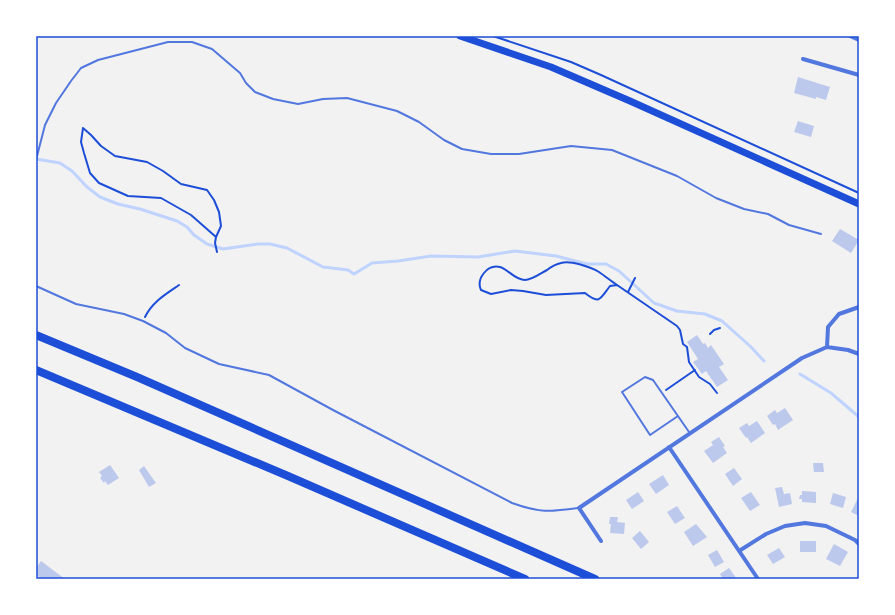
<svg xmlns="http://www.w3.org/2000/svg" width="895" height="615" viewBox="0 0 895 615" font-family="Mulish,sans-serif">
<style>
.lines{fill:none;stroke-linecap:round;stroke-linejoin:round}
.stream{stroke:#bfd3fe;stroke-width:3}
.building{fill:#bdc9ec}
.path{stroke:#1d4ed8;stroke-width:2}
.service{stroke:#5277de;stroke-width:2}
.minor{stroke:#5277de;stroke-width:4}
.primary{stroke:#1d4ed8;stroke-width:7}
.motorway{stroke:#1d4ed8;stroke-width:8}
.neatline{fill:none;stroke:#1d4ed8;stroke-width:1.5}
</style>
<rect width="100%" height="100%" fill="#f2f2f2"/>
<g class="lines">
<path class="stream" d="M36,159L60,163L72,171L87,187L100,197L118,204L140,209L177,221L187,227L194,235L207,244L223,249L258,244H270L287,248L323,267L348,270L354,274L372,263L398,261L431,256L478,257L515,251L556,256L587,264H606L619,271L654,303L677,311L705,314L722,321L750,346L764,361
M800,374L831,393L859,417"/>
</g>
<path class="building" d="M798,77L830,87L826,100L816,97V99L794,93Z
M798,121L814,126L811,137L794,132Z
M840,229L859,240L851,253L832,241Z
M697,335L703,344L705,343L708,348L711,345L724,364L719,367L728,380L717,387L706,371L702,374L693,362L698,359L687,342Z
M785,408L793,420L778,430L775,424L773,425L767,416L775,410L777,413Z
M757,421L765,433L751,443L747,437L746,438L739,428L747,423L749,426Z
M719,437L725,446L723,447L727,453L713,463L704,451L713,445L711,442Z
M813,463H823L824,472H814Z
M110,465L119,478L108,485L105,481L104,483L100,478L102,476L99,472Z
M144,466L156,483L149,487L139,470Z
M734,468L742,479L733,486L725,474Z
M663,475L669,485L656,494L649,484Z
M782,487L784,494L790,493L792,504L779,507L775,488Z
M802,491L816,492V503L802,502V499H799L800,495H802Z
M638,492L644,501L632,509L626,500Z
M751,492L760,505L750,511L741,498Z
M833,493L846,497L843,508L830,504Z
M859,496V516L851,512Z
M677,506L685,518L675,524L667,512Z
M610,517H618L617,522L625,523L624,534L610,533L611,524H609Z
M696,524L707,537L693,546L684,532Z
M640,531L649,542L641,549L632,538Z
M800,541H816V552H800Z
M834,544L848,552L840,566L826,559Z
M779,548L785,557L773,564L767,555Z
M717,550L724,562L715,567L708,555Z
M41,561L65,579H42L36,575V568Z
M729,568L737,579H723L720,574Z"/>
<g class="lines">
<path class="path" d="M493,36L571,62L601,75L859,193
M216,237L221,226L219,212L214,200L207,190L181,184L163,171L147,162L115,156L101,146L91,135L83,128L81,142L84,153L90,173L99,183L128,196L161,198L191,215L216,237L215,243L217,252
M617,285C611,281 605,276 599,272C591,267 570,260 561,263C556,264 551,267 547,270C541,273 532,280 525,280C515,280 509,270 500,267C487,264 476,279 481,290L491,294L511,290L523,291L546,295L585,293C600,305 600,299 610,286L617,285L677,326L680,330L683,344L687,347L689,362L699,377L710,384L717,393
M628,292L635,278
M145,317C152,302 166,294 179,285
M710,334L714,330L720,328
M666,390L695,370"/>
<path class="service" d="M36,160L45,125L56,103L71,81L81,68L98,60L168,42H192L212,49L240,73L246,83L255,92L273,99L298,104L323,99L347,98L397,111L419,122L444,140L462,149L491,154H519L571,146L612,150L677,176L716,198L744,209L768,214L789,225L821,234
M36,286L76,304L124,314L143,321L166,333L185,348L219,364L269,375L333,410L512,503C540,513 549,512 578,508
M678,416L650,435L622,392L645,377L653,380L689,432"/>
<path class="minor" d="M850,36L859,40
M803,59L859,75
M827,347L828,327L839,314L859,307
M827,347L848,350L859,354
M669,447L758,579
M601,541L579,508L802,358L827,347
M739,551L766,534L785,526L805,523L826,526L855,540L859,544"/>
<path class="primary" d="M460,36L551,67L630,101L859,204"/>
<path class="motorway" d="M36,335L137,377L595,579
M36,370L288,476L525,579"/>
</g>
<rect width="895" height="615" fill="none" stroke="#ffffff" stroke-width="74"/>
<rect x="37" y="37" width="821" height="541" class="neatline"/>
</svg>
